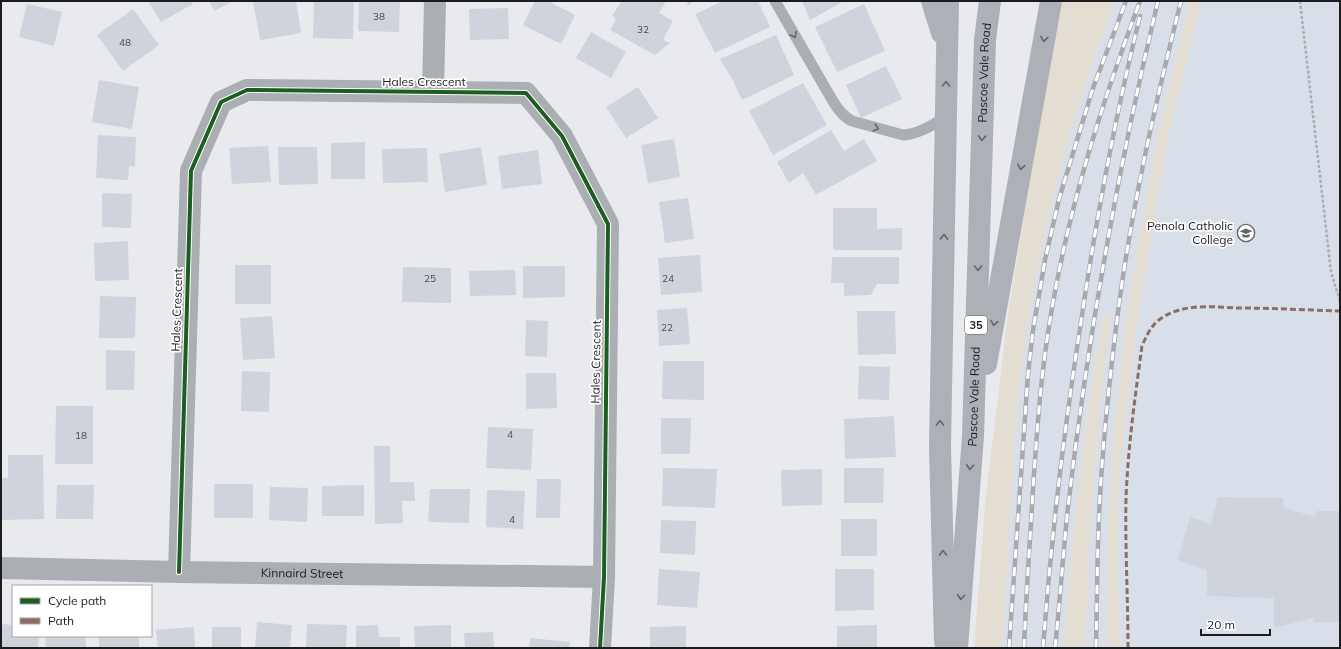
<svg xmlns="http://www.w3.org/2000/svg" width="1341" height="649" viewBox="0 0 1341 649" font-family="Mulish,sans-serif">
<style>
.built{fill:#d9dfe9}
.green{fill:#e3ddd2}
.building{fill:#cfd3db}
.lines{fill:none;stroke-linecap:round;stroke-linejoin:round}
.path{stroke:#aaacb0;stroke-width:2.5;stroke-dasharray:3 2;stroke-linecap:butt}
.lane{stroke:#abaeb3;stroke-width:11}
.street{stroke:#abaeb3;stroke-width:22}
.primary{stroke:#adb0b7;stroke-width:22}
.rail-casing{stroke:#a7a9ad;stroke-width:4.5}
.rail{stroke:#fff;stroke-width:3;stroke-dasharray:9;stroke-linecap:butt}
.quiet{stroke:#8d6e63;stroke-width:3;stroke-dasharray:6 3;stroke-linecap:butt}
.cycleway-casing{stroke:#fff;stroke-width:6}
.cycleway{stroke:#1b5e20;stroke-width:4}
.oneway{stroke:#63656a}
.oneway2{stroke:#64666c}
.labels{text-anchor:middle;stroke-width:3.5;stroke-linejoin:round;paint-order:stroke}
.number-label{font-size:10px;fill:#484a4f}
.shield{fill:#fff;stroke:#5f6063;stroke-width:1}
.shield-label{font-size:11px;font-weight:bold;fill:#1b1c20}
.street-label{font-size:12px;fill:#1b1c20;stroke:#fff}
.poi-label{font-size:12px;fill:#1b1c20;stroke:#fff;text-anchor:end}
</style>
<rect width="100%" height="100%" fill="#e8eaee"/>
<path class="built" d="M1116,1H1190L1156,142L1130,289L1113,438L1109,517L1107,648H1085V637L1090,530L1101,395L1111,317L1103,316L1084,436L1070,570L1063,648H1002L1019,383L1032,296L1047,221L1068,139L1096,52Z
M1201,1H1340V648H1121L1117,575L1118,495L1136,331L1168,136Z"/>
<path class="green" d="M1060,1H1116L1096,52L1068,139L1047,221L1032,296L1019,383L1002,648H974L986,495L1009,307Z
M1190,1H1201L1168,136L1136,331L1118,495L1117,575L1121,648H1107L1109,517L1113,438L1130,289L1156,142Z
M1103,316H1111L1101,395L1090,531L1085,648H1063L1070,570L1084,436Z"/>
<path class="building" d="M148,1H191L193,4L161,22Z
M209,1H233L214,11Z
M253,1H296L301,33L260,40Z
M314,1H354L353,39L313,38Z
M359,1H400L399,32L358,31Z
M535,1H548L575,15L561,44L523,25Z
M619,1H664L665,3L659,13L673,21L663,40L670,43L655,55L610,30L616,20L614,19L615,17L612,16L621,2Z
M686,1H695L688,5Z
M723,1H758L770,27L715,53L695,14Z
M802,1H844L810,20Z
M27,4L62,12L54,46L19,37Z
M864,4L885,51L837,72L815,27Z
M508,8L509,39L470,40L469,9Z
M133,9L159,45L123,71L97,35Z
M591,32L626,52L611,78L576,58Z
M776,35L794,75L742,100L732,79L720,59Z
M886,66L902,99L861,118L846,85Z
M99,80L139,87L132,129L92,122Z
M803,83L827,125L773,155L749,111Z
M638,87L658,118L626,138L606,107Z
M831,130L844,151L864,139L877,161L816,195L803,173L789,183L777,162Z
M98,135L136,137L135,167L129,166L128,180L96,178Z
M674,139L680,177L648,183L641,145Z
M365,142V179H331V143Z
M268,146L271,182L232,184L229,148Z
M278,147H317L318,184L279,185Z
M481,147L487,185L445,192L439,154Z
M427,148L428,182L383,183L382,149Z
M538,150L542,184L502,189L498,156Z
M102,193L132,194L131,228L102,227Z
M688,198L694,239L665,243L659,202Z
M833,208H877V229L902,228V250H833Z
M128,241L129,280L95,281L94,243Z
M700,255L702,292L661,295L658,258Z
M832,257H899V284H877L871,295L844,296V283H831Z
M235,265H271V304H235Z
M523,266H565V297L523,298Z
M403,267L451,268V303L402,302Z
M515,270L516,295L470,296L469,271Z
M100,296L136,297L135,338H99Z
M687,308L690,344L659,346L657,310Z
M857,311H895L896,354L858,355Z
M272,316L275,358L243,360L240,318Z
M526,320L548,321L547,357L525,356Z
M106,350L135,351L134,390H106Z
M663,361H704V400L662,399Z
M859,366L890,367L889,400L858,399Z
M242,371L270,372L269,412L241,411Z
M526,373H556L557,408L526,409Z
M56,406H93V464H55Z
M894,416L896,457L845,459L844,419Z
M661,418H691L690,454H661Z
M488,427L533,429L531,470L486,468Z
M374,446H390V482H414L415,501H402L403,523L375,524Z
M8,455H43L44,519L2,520L1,478H8Z
M663,468L717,469L715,508L662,506Z
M844,468H884L883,503H844Z
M822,469V505L782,506L781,470Z
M537,479H561L560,518H536Z
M214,484H253V518H214Z
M57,485H94L93,519H56Z
M364,485V516H322V486Z
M270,487L308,488L307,522L269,520Z
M430,489H470L469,523L428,522Z
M487,490L525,491L523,529L486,527Z
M1218,497L1283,498V507L1315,517L1316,511H1340V622H1313V618L1274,628V598L1207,596V570L1178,560L1190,517L1211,524Z
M841,519H877V556H841Z
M661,520L696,521L695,555L660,553Z
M659,569L700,572L697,608L657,605Z
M835,569H874V610L835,611Z
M257,622L292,625L290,648H255Z
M1,624L13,625V636H39L38,648H1Z
M307,624L347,625L346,648H306Z
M378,625L379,637H400V648H356V626Z
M451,625V648H415L414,626Z
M877,625V648H837V626Z
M686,626V648H650V627Z
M194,627L195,648H158L156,630Z
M212,627H241V648H212Z
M493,632L494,648H465L464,633Z
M45,636H86V648H46Z
M99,636H139V648H99Z
M530,638L570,642L569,648H529Z"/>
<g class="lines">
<path class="path" d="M1300,1L1331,272L1340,301"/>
<path class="lane" d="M775,1L834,103C839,111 844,117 852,121L903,135C919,134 932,125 946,117"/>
<g class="street">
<path d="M433,92L435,1"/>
<path id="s1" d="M1,568L179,572L604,577"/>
<path d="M179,572L191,171L221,102L247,90L526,93L562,136L608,224L604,577L600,648"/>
</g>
<g class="primary">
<path d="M932,1L942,33"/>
<path d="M986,364L1051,1"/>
<path d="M945,642L940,447L948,1"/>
<path id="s2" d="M957,648L973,436L985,40L990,1"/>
</g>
<defs>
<path id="rail" d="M1009,648L1028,374L1033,330L1045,260L1059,199L1093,88L1126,1
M1024,648C1026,595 1030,542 1033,489C1037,430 1041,371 1051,314C1069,206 1102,103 1140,1
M1043,648C1051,539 1064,430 1081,322C1096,220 1115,117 1140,16
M1055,648C1060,601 1063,554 1068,507C1088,337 1118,168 1158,1
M1096,648C1097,604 1097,560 1099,517C1102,445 1110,374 1119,304C1133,201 1156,101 1181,1"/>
</defs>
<use href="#rail" class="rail-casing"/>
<use href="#rail" class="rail"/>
<path class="quiet" d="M1128,648C1128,598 1125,548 1126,498C1128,447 1135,397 1142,346C1149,330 1154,320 1171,313C1191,304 1217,307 1238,308C1272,308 1306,310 1340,311"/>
<defs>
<path id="cycleway" d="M179,572L191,171L221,102L247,90L526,93L562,136L608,224L604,577L600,648"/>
</defs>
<use href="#cycleway" class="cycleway-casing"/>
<use href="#cycleway" class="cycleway"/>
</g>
<defs><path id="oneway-chevron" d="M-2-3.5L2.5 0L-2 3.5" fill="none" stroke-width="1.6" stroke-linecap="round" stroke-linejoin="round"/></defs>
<g class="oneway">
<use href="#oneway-chevron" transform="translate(794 35) rotate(60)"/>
<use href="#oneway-chevron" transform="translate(876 128) rotate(15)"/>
</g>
<g class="oneway2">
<use href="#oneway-chevron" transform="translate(1044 39) rotate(100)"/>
<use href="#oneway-chevron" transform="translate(946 84) rotate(-89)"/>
<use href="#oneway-chevron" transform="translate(982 138) rotate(92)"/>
<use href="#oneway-chevron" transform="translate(1021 167) rotate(100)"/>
<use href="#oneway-chevron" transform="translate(944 237) rotate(-89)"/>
<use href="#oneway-chevron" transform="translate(978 268) rotate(92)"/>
<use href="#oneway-chevron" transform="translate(994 323) rotate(100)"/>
<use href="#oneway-chevron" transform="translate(940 423) rotate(-89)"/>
<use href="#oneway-chevron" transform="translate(970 467) rotate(94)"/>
<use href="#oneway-chevron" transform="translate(943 553) rotate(-91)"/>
<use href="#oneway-chevron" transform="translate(961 597) rotate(94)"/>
</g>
<defs>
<symbol id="school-ring" viewBox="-11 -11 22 22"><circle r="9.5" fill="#fff" stroke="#636468" stroke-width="1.5"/><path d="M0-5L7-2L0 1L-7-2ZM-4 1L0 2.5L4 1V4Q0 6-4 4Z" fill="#636468"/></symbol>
</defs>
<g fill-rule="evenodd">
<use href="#school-ring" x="1236" y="223" width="20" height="20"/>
</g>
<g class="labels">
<g class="number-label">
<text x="379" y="20">38</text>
<text x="643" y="33">32</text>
<text x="125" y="46">48</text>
<text x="430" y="282">25</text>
<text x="668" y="282">24</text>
<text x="667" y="331">22</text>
<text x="510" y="438">4</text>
<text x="81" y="439">18</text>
<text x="512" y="523">4</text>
</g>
<rect class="shield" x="965" y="316" width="22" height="18" rx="3"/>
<g class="shield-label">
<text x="976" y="329">35</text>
</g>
<g class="street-label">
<text dy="4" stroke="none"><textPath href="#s2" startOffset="576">Pascoe Vale Road</textPath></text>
<text x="424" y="86">Hales Crescent</text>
<text transform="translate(177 310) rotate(-88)" y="4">Hales Crescent</text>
<text transform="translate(596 362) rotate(-89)" y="4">Hales Crescent</text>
<text dy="4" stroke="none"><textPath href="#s2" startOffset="252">Pascoe Vale Road</textPath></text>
<text dy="4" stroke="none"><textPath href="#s1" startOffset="301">Kinnaird Street</textPath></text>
</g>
<g class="poi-label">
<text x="1233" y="230">Penola Catholic<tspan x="1233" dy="14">College</tspan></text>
</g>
</g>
<rect width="1341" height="649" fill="none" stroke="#1b1c20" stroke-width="4"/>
<rect x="12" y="585" width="140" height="52" fill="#ffffff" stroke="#a4a4a6"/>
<rect x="20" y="598" width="20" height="6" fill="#1b5e20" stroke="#a4a4a6"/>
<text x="48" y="605" font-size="12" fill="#1b1c20">Cycle path</text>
<rect x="20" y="618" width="20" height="6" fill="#8d6e63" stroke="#a4a4a6"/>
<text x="48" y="625" font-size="12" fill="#1b1c20">Path</text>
<path d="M1201 629v6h69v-6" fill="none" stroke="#1b1c20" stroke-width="2"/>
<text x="1207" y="629" font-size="12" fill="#1b1c20" stroke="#ffffff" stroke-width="3" paint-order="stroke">20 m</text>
</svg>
